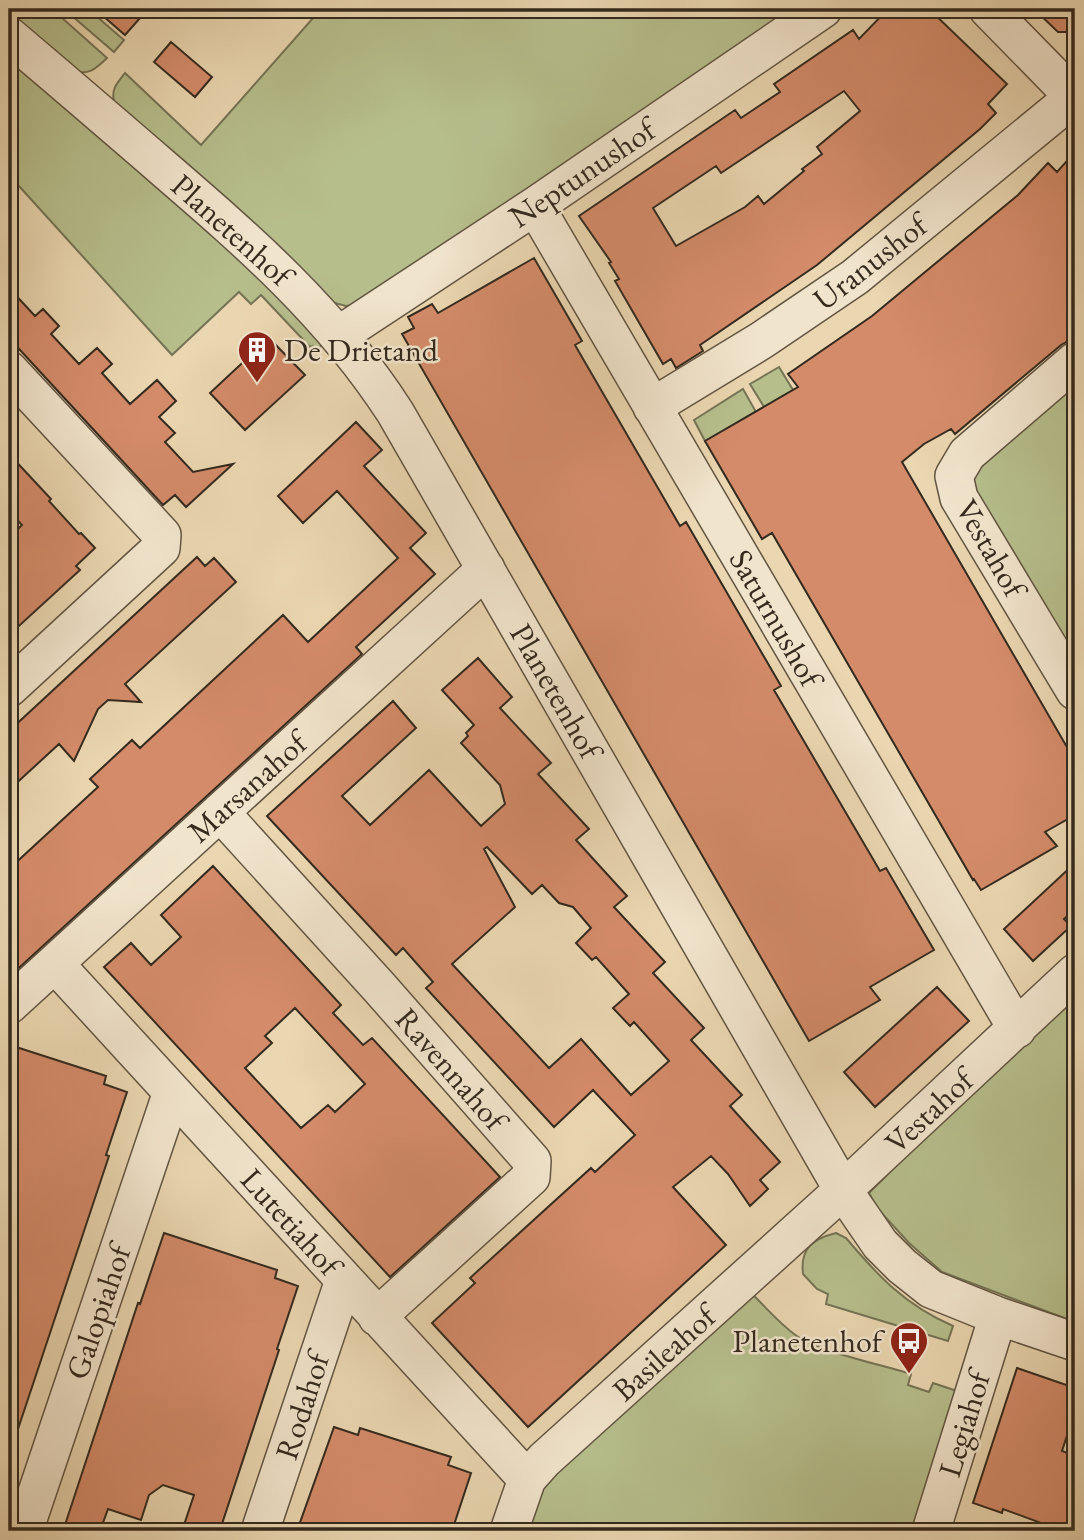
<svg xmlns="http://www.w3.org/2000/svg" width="1084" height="1540" viewBox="0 0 1084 1540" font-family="'EB Garamond',serif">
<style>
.green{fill:#b6be8c;stroke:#757455;stroke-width:2}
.building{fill:#d48b6a;stroke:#342a1e;stroke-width:2;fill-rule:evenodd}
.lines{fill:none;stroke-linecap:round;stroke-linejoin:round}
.minor-casing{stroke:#625542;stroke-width:40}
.minor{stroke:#f1e4cc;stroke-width:37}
.labels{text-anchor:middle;stroke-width:5;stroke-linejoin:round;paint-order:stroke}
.street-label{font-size:32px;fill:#342a1e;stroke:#f1e4cc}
.poi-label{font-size:32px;fill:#342a1e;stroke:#f1e4cc;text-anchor:start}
</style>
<rect width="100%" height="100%" fill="#ead6b0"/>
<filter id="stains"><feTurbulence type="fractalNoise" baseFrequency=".00286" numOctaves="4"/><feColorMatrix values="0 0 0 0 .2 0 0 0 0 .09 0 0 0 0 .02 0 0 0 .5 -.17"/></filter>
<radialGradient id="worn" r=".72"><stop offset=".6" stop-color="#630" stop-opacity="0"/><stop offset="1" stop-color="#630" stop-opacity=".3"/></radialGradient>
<path class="green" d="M9,9H52L107,58C95,69 90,75 74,71L9,15Z
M64,9H88L124,40L114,52Z
M321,9H793L524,194L355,305L346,306L331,302L114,102C111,89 117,83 125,73L201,145Z
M9,56L257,272L324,343L317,350L313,346L310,347L261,295L251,304L239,292L172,355L9,175Z
M1075,366V671L963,501L968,458Z
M779,367L793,390L764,407L750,384Z
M743,389L756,412L705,441L694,420Z
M1075,991V1322L942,1272L909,1243L877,1208L869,1193L1024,1038Z
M836,1233L846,1238C879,1277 905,1305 953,1326L948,1341L826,1304L828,1294L817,1289L803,1274C800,1249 812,1239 836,1233Z
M751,1293C767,1308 782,1327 800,1338C829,1354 879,1364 911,1374L908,1385L929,1392L933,1383L963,1393L917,1531H521L544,1478Z"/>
<path class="building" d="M95,9H148L125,35Z
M888,9H929L1007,84L988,104L996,113L980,129L817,265L700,345L703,351L676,368L671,359L663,364L615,281L619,279L609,263L611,262L579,216L735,110L741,118L780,92L774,84L853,30L859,39ZM844,91L860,111L817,147L822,154L802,169L804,171L764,204L758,196L745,207L676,246L653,208L716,166L721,173Z
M1034,9H1075V23L1066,32H1058Z
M171,42L212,77L195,97L154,62Z
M1075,152V337L1061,345L955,434L951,429L924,444L902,462L1075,761V815L1045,832L1057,846L981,890L974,879L973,880L772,533L762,539L705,441L798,387L788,374L872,316L1018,195L1048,163L1057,172Z
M534,258L582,341L575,345L651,476L680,526L686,522L781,686L774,690L880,871L886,868L934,950L870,987L880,1000L809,1041L402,334L414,328L408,317L432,304L438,313Z
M9,288L35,316L43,309L59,326L51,334L79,364L97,348L112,364L102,373L130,404L157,380L176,401L159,417L175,433L165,442L193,472L233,464L186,507L175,495L163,505L9,338Z
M269,338L305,375L245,430L210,393Z
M356,422L382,450L364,466L426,533L410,548L435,574L356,647L362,654L9,977V869L98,787L90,779L132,740L140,748L283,615L308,642L398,558L337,491L303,523L278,496Z
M9,454L51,499L49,501L79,534L81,533L95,548L76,566L80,570L9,635V538L22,525L9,511Z
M197,557L205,566L214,558L236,582L125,684L141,702L108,700L98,709L74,761L59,744L9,790V731Z
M478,658L512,697L500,708L551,763L538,774L589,829L576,840L627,896L614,907L665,962L653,973L704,1028L691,1040L742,1095L730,1106L780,1162L760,1180L768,1189L750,1206L728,1174L711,1156L673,1187L726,1245L528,1427L432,1323L475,1283L470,1278L591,1168L595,1172L635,1135L593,1090L554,1127L426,988L433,982L403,948L396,955L267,816L393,701L416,728L342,796L370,825L429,770L481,826L505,804L500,785L461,743L468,736L466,733L474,725L442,690ZM487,847L532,894L542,885L559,903L573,907L591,928L576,943L592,960L596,957L629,994L613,1008L630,1026L634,1022L669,1061L631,1095L581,1039L549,1068L452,964L515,907L484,849Z
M1075,863V909L1064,919L1071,926L1033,961L1004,929Z
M213,866L341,1005L333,1013L363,1045L372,1038L500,1177L390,1277L104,967L131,943L151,965L181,937L161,915ZM295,1008L365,1084L335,1112L328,1105L301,1128L245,1068L272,1043L265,1036Z
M937,987L969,1021L875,1107L844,1072Z
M16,1047L106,1076L104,1084L127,1092L106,1155L109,1156L12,1447L9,1446V1180L18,1150L9,1148V1053L14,1054Z
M164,1233L277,1270L275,1278L298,1286L277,1349L279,1350L220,1530L209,1526L208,1531H182L194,1495L163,1485L149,1495L141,1520L108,1509L100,1531H63L138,1303L140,1304Z
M1017,1368L1075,1388V1411L1062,1451L1075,1456V1531H1042L1044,1524L1003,1509L1002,1513L973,1503Z
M334,1427L358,1435L360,1428L451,1457L448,1465L471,1473L452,1531H297Z"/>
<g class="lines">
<defs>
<path id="minor" d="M988,9L1075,98
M9,36C60,79 111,123 162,167C250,243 331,313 395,412L843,1190L880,1244L902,1266L931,1289L998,1316L1075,1342
M535,206L1017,1029
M339,335L535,206L823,9
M1075,361L967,454L954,476L959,498L1075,691
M9,370L162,535L161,548L9,688
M652,407L762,340L855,277L1074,97
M220,812L379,987L532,1161L531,1177L377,1317
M55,964L527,1479
M9,1005L486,569
M24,1531L172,1092
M260,1531L344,1280
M509,1531L527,1479L544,1460L843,1190L1075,973
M931,1531L998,1316"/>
</defs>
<use href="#minor" class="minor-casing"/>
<use href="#minor" class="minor"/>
</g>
<defs>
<symbol id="building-pin" viewBox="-11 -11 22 30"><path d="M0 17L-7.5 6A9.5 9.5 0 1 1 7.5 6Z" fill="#8f2418" stroke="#f1e4cc"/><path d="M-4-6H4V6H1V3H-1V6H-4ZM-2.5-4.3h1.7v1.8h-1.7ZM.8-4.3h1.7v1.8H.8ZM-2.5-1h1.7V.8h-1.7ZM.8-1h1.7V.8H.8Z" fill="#fff"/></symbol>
<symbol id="bus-pin" viewBox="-11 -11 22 30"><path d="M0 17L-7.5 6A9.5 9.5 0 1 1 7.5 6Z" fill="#8f2418" stroke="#f1e4cc"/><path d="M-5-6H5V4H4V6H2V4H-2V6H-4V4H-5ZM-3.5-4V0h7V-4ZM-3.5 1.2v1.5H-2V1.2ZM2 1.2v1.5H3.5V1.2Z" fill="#fff"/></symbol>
</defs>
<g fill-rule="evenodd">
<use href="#building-pin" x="235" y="328" width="44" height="60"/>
<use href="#bus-pin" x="887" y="1319" width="44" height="60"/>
</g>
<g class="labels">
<g class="street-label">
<text transform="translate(582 173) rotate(-34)" y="11">Neptunushof</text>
<text transform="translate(232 230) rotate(42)" y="11">Planetenhof</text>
<text transform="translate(870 262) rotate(-38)" y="11">Uranushof</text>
<text transform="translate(991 548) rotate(60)" y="11">Vestahof</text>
<text transform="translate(776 618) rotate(60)" y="11">Saturnushof</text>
<text transform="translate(556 691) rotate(60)" y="11">Planetenhof</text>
<text transform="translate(247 787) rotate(-42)" y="11">Marsanahof</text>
<text transform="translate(451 1069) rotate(49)" y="11">Ravennahof</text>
<text transform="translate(929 1111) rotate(-43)" y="11">Vestahof</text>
<text transform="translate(291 1222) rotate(48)" y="11">Lutetiahof</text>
<text transform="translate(98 1312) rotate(-71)" y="11">Galopiahof</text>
<text transform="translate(664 1353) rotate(-42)" y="11">Basileahof</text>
<text transform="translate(302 1406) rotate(-72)" y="11">Rodahof</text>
<text transform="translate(964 1424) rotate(-73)" y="11">Legiahof</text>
</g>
<g class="poi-label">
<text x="284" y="361">De Drietand</text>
<text x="882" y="1352" text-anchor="end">Planetenhof</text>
</g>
</g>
<rect width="1084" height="1540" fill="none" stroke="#ead6b0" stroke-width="35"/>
<rect x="10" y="10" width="1063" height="1519" fill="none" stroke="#342a1e" stroke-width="3.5"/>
<rect x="18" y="18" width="1049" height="1505" fill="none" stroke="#342a1e" stroke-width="2"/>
<rect width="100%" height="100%" filter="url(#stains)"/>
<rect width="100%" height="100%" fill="url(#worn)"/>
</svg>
